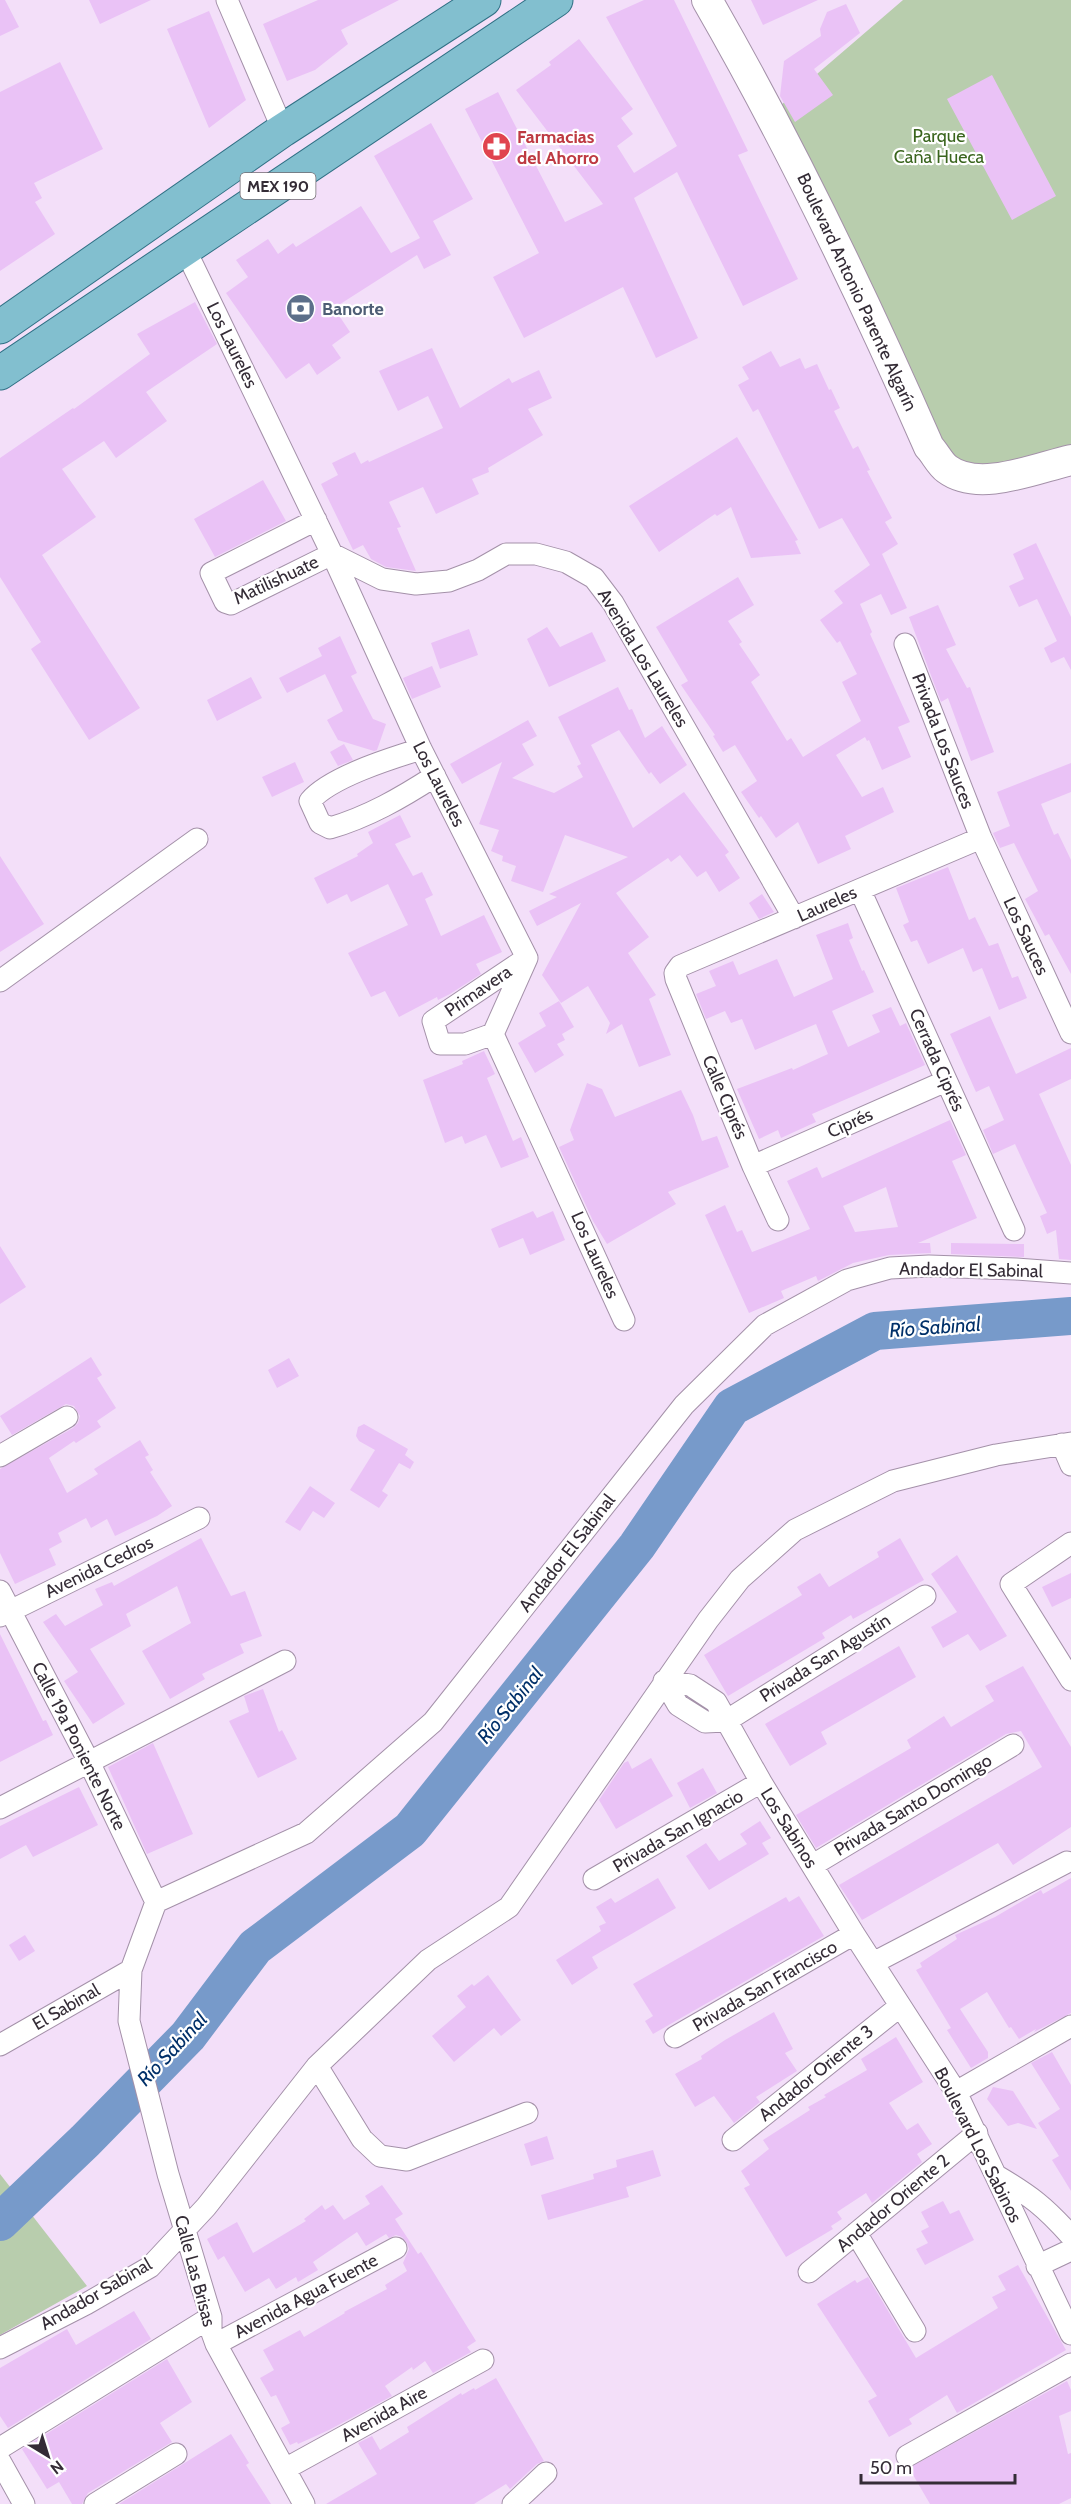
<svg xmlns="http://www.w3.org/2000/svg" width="1071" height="2504" viewBox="0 0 1071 2504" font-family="Cabin,sans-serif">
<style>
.green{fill:#b8cdad}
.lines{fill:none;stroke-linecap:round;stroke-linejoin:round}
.river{stroke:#779aca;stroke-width:38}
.building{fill:#eac2f6;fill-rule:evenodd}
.minor-casing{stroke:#a491a9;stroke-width:23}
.secondary-casing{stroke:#a491a9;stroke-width:32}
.primary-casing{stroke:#307085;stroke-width:35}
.minor{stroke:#fff;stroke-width:21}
.secondary{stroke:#fff;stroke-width:30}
.primary{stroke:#82bfcf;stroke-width:33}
.labels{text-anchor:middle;stroke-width:4.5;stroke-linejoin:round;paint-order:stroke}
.shield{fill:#fff;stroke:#716b72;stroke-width:1.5}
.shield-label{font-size:16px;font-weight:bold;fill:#342c36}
.park-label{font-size:18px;fill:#3a651e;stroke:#fff}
.health-label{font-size:18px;font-weight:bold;fill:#be3a42;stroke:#fff;text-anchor:start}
.street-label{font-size:18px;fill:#342c36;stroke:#fff}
.service-label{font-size:18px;font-weight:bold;fill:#4e5e75;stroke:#fff;text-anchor:start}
.water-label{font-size:20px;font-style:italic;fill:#013069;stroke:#fff}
</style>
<rect width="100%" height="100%" fill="#f3dff9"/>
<path class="green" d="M903,0H1071V453L977,474L940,445L774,111Z
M0,2174L87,2286L0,2335Z"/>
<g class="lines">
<path class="river" d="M0,2222L85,2141L188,2036L255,1947L410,1830L637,1546L732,1407L875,1331L1071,1316"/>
</g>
<path class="building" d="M0,0H5L19,27L0,36Z
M89,0H151L100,24Z
M318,0H399L341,30L348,44L315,70L287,81L263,24Z
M644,0H674L748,151L738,155L798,279L743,306L677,172L634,198L698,338L656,358L623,287L524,338L493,277L539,253L465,109L498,92L565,222L603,204L516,90L551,65L549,62L579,39L633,109L621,118L633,134L617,146L634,173L677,146L606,17Z
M751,0H818L763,25Z
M846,4L860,33L814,69L833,95L795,122L780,96L784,61L821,36L820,29L827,12Z
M209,11L246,100L209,128L167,29Z
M60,62L103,149L34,183L42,198L35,202L55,234L0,271V92Z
M992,75L1056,196L1012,220L947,99Z
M431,123L473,199L433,221L451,255L424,269L417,255L334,308L350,332L332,345L341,358L317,375L309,363L286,379L226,293L248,277L236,260L268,239L278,254L293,243L296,247L361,206L391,253L420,238L374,156Z
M195,302L217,344L146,392L167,421L116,458L104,441L62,469L96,517L42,555L140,708L89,740L31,649L41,642L0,577V458L73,408L74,409L150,354L137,334Z
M432,348L460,408L509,378L512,383L539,370L552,398L528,409L543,435L488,468L489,472L472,479L479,494L436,514L423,487L389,502L401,527L397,528L416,571L386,567L371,559L363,545L353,550L321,484L338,475L332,463L355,452L361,464L368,460L369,462L443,428L428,396L398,411L379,371Z
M771,351L780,367L800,358L805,369L817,364L829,390L831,389L840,408L834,411L853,449L858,446L870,470L867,471L892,518L885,522L898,544L882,554L907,608L891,615L881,594L860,604L872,632L870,634L910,722L898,727L911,757L882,770L869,740L867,741L865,737L836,755L862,797L883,787L894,812L845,836L851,849L818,864L798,822L776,838L761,816L759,818L741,792L757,781L735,745L723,752L713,736L715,735L681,685L688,681L656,627L738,577L754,605L728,621L742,642L739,644L760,675L751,682L787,741L791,738L803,757L861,721L842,682L857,674L840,641L837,643L820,620L843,603L834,591L870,565L842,518L819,529L758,409L753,412L738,385L749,379L742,367Z
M737,437L798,540L795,541L801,554L751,558L731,507L717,516L715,514L659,552L629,506Z
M263,480L286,521L215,557L194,519Z
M1036,543L1071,617V670L1064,657L1051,663L1044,648L1057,641L1037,599L1019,607L1009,586L1024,579L1013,554Z
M938,605L956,645L946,649L967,688L970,687L994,752L971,761L948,698L941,702L909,617Z
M547,627L560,647L592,632L606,661L549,687L527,639Z
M469,629L478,655L440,669L431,643Z
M340,636L357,673L351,676L373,719L386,724L377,750L374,751L338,740L327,720L343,711L325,674L287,693L279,678L322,656L318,648Z
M432,666L441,687L412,699L403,678Z
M251,677L262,698L217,721L207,700Z
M618,687L629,710L632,709L645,738L662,726L687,765L660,784L651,772L649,774L619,730L591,745L633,828L684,792L729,852L725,855L740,878L719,892L706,871L697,877L680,855L671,862L668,858L616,893L649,937L628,953L656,995L649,999L671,1055L639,1067L622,1024L606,1034L610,1023L588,986L561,1003L542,975L581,903L537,926L529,911L557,897L549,894L628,857L565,835L543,892L511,881L516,866L502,861L503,856L491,851L499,830L479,824L502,762L462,784L450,764L528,720L537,736L522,744L534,765L512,778L554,793L583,777L577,766L581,764L558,717Z
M344,744L353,760L338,766L330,752Z
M295,762L304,782L272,797L262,777Z
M1071,763V792L1041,804L1054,835L1058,833L1071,860V974L1049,934L1045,936L1025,899L1038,891L1014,843L1000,848L993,833L1010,826L997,792Z
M400,815L411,837L395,844L413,876L422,872L433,895L425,899L441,936L484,915L502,952L476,964L481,974L450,994L438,1000L437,997L399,1017L385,991L371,997L348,953L408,925L388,884L351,902L347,894L327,904L314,878L358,856L357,854L373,843L368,832Z
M0,856L44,924L0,952Z
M948,867L969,920L975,917L989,946L998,943L1012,978L1018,976L1027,998L999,1010L982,968L973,972L963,948L928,964L917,940L911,942L903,925L909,922L896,888Z
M762,894L774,912L759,919L749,903Z
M848,923L853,938L849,940L862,971L864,970L874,992L832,1011L848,1047L880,1032L872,1015L891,1007L900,1026L906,1023L925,1065L812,1114L816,1122L781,1138L778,1130L759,1139L737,1089L792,1068L793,1070L828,1054L816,1024L755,1050L742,1019L731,1023L725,1011L706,1019L696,994L716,986L709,971L733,961L739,975L777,959L794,997L833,979L816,935Z
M559,1001L574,1027L562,1034L565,1040L557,1044L564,1055L535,1073L518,1043L546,1026L539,1013Z
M990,1016L1016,1074L1071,1048V1079L1039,1094L1071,1165V1260L1059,1259L1056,1230L1047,1234L1040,1216L1047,1213L1015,1144L993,1154L983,1130L1004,1120L989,1086L976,1092L950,1034Z
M484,1051L495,1074L487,1078L513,1141L521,1137L529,1157L501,1168L486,1135L465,1144L462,1136L445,1143L423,1080L463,1064L462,1061Z
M587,1083L602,1089L615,1117L681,1090L693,1115L702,1141L717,1136L729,1167L668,1192L676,1204L607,1244L593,1221L559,1147L574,1140L570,1130Z
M950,1120L966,1155L952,1161L977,1218L918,1243H930L931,1253L889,1255L853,1263L818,1281L816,1276L781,1291L784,1298L749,1313L705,1215L725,1205L737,1232L742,1230L752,1252L778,1242L810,1229L787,1181L817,1167L822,1178ZM886,1187L898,1227L855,1232L843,1206Z
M533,1211L537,1218L553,1211L565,1240L530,1255L523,1238L499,1248L491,1229Z
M951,1243L1024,1244V1257L951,1254Z
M0,1246L26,1287L0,1304Z
M91,1357L102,1375L97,1378L116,1408L97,1421L101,1427L76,1443L74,1441L49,1458L67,1493L98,1474L94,1469L140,1440L149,1455L145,1457L153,1470L150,1472L172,1506L157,1516L115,1536L107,1519L91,1528L86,1518L58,1533L62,1542L49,1549L56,1565L15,1584L0,1553V1469L73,1428L78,1423L80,1416L74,1406L66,1404L12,1435L0,1416Z
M289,1358L299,1376L277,1388L268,1370Z
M364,1424L408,1449L405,1455L414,1462L410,1469L399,1463L382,1491L388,1495L379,1508L350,1490L375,1450L359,1441L356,1436L358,1427Z
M310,1486L335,1503L324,1518L313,1511L300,1531L285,1522Z
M201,1538L231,1596L245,1591L262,1636L240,1644L244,1653L202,1674L205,1679L170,1699L142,1651L191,1623L177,1586L126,1614L131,1626L90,1649L125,1704L93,1724L64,1681L78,1672L43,1622L56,1614L65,1626L103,1605L95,1589L112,1582L114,1586Z
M900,1538L924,1580L853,1619L851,1615L822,1633L825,1638L728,1696L704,1655L802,1595L797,1587L820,1573L829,1587L879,1557L877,1552Z
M957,1555L1007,1636L980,1651L968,1634L943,1648L931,1627L957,1612L931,1574Z
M1071,1573V1598L1052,1607L1042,1587Z
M0,1634L43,1721L46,1720L53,1735L0,1762Z
M899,1646L916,1677L821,1732L827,1744L790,1766L765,1724Z
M1023,1666L1071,1747V1827L1013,1865L998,1843L862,1920L839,1885L1042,1767L1021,1731L1006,1734L816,1848L796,1815L911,1748L907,1740L944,1716L951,1727L994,1701L985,1686Z
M263,1689L279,1732L282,1730L297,1759L258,1778L229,1721L249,1712L244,1696Z
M153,1743L193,1834L147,1854L108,1767Z
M651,1758L673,1796L616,1829L599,1800L624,1763L628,1761L632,1769Z
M703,1768L717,1793L690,1808L677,1783Z
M79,1787L98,1825L33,1857L26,1845L0,1859V1826Z
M760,1821L771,1838L762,1843L769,1854L709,1890L686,1856L706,1843L719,1861L747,1844L740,1834Z
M658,1878L676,1908L592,1957L598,1968L572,1985L556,1960L601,1931L599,1926L606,1923L596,1907L611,1898L615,1903Z
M1071,1878V2013L1034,2032L1036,2029L1019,2039L1011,2027L1009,2028L987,1992L960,2009L988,2052V2058L971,2068L947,2030L951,2028L916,1970L922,1967L920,1963L957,1939L955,1935L995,1917L1041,1890L1043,1894Z
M799,1896L824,1936L653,2034L645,2021L653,2016L633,1984L786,1897L789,1902Z
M25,1935L35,1951L19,1961L9,1945Z
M488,1975L521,2020L501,2036L494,2028L454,2062L432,2036L466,2007L457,1996L472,1984L474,1986Z
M774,2012L793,2049L785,2053L797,2071L756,2097L760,2102L734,2123L714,2096L695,2107L675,2074L702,2059L701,2056L725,2040Z
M896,2037L923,2082L889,2103L907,2130L918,2123L932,2144L917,2154L922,2162L872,2203L866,2193L837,2212L842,2219L831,2226L833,2229L786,2257L744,2188L750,2185L741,2171L769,2149L763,2140L810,2110L808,2107L826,2097L824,2095L867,2070L861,2059Z
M1052,2052L1071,2085V2191L1052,2160L1059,2156L1038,2123L1060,2109L1031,2063Z
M993,2087L1013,2091L1037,2129L1018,2123L1008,2126L987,2099Z
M547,2136L554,2159L531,2166L524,2144Z
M653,2150L661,2176L626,2187L629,2197L548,2220L541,2195L594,2179L593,2174L617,2167L616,2160Z
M382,2185L403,2214L395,2219L418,2254L421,2252L476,2341L467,2347L471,2352L433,2373L425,2361L413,2370L412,2367L385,2386L392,2396L329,2430L298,2444L297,2442L290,2445L281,2428L290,2423L276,2395L271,2397L260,2378L274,2370L263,2350L300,2330L304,2337L345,2313L344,2312L387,2289L385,2285L407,2271L403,2263L409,2249L407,2243L402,2237L396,2235L389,2238L386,2234L366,2246L357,2232L313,2262L318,2270L298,2282L296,2277L276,2289L269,2278L245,2292L224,2256L218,2260L207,2239L237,2222L253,2253L306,2221L304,2219L322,2205L325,2210L333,2205L344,2220L370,2204L365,2196Z
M943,2201L950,2214L959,2210L974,2240L925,2265L916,2249L928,2243L921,2231L929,2227L921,2212Z
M1018,2265L1066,2350L957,2413L947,2395L909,2419L912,2424L889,2437L868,2401L877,2396L817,2304L855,2280L857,2283L868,2277L916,2358L998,2308L992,2297L1006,2290L998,2276Z
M134,2311L151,2339L8,2428L0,2416V2368L67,2329L76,2345Z
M167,2359L192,2402L160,2423L172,2442L88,2493L82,2504H72L59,2482L47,2489L22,2449Z
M496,2378L544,2461L537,2464L510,2489L506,2484L474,2504H326L377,2474L358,2443L372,2436L380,2450L409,2432L407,2427L461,2393L462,2395L474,2388L475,2390Z
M1067,2381L1071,2390V2411L1059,2416L1068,2454L1071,2453V2498L1059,2504H930L909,2468Z
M231,2434L249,2463L246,2465L271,2504H119Z"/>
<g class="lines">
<defs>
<path id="minor" d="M227,0L283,130
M185,249L332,554L421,749L527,958
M316,520L211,573L225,602L231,604L332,554L382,579L416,584L449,581L478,570L506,554H536L566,562L594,578L613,603L794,918
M905,644L981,838L1071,1033
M421,749C392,758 330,777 310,801L320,823L330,828C368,817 401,798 435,776
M860,890L1014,1230
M527,958L493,1034L624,1320
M0,981L197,839
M493,1034L465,1044H440L433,1021L527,958
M753,1166L946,1081
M778,1220L753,1166L676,979L675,973L680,966L981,838
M1062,1444L1071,1465
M0,1456L67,1417
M1071,1543L1011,1584L1071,1680
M0,1591L89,1762L156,1902
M0,1616L199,1518
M664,1681L690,1685L716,1702L761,1782L854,1934L956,2092L1071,2334
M664,1681L678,1705L705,1722L726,1721
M726,1721L925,1596
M0,1808L285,1661
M813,1865L1013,1745
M594,1879L761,1782
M873,1963L1067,1862
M675,2037L854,1934
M0,2045L131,1970
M317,2066L362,2139L380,2156L407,2160L527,2113
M956,2092L1071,2026
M733,2140L899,2007
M997,2176C1031,2196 1045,2207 1071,2236
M856,2233L915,2331
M1037,2266L1071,2250
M809,2272L977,2133
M216,2344L396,2248
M0,2348L86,2304L150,2267L206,2207L317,2066L428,1960L509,1907L708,1620L740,1579L795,1530L893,1481L996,1455L1071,1443
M0,2448L211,2317
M907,2456L1071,2364
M0,2461L24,2504
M285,2469L483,2360
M95,2504L176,2454
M304,2504L216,2344L211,2330V2317L168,2174L129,2021L131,1970L156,1902L306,1833L433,1722L684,1405L765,1325L847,1280L890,1268L929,1266L1016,1269L1071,1273
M513,2504L546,2473"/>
<path id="secondary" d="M707,0C790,144 862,294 929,447C935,453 940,464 947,469C979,493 1036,468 1071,460"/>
<path id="primary" d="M0,327L283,130L484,0
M0,373L556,0"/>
</defs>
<use href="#minor" class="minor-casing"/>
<use href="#secondary" class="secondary-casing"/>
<use href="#primary" class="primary-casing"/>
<use href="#minor" class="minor"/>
<use href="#secondary" class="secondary"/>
<use href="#primary" class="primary"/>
</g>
<defs>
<symbol id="pharmacy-disc" viewBox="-11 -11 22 22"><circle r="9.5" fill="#e0444e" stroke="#fff"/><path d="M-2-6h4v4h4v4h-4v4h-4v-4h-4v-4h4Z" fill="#fff"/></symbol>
<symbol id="bank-disc" viewBox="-11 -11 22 22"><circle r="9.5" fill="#5c6f8a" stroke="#fff"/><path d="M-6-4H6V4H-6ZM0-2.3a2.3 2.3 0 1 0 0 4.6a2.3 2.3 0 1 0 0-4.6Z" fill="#fff"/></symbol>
</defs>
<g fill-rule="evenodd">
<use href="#pharmacy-disc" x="480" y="130" width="33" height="33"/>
<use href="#bank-disc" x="284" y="292" width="33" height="33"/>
</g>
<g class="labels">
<rect class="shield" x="240.5" y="173" width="75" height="26" rx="4.5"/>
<g class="shield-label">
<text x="278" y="192">MEX 190</text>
</g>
<g class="park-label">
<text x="939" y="142">Parque<tspan x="939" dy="21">Caña Hueca</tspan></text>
</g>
<g class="health-label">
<text x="517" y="143">Farmacias<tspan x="517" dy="21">del Ahorro</tspan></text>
</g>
<g class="street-label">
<text transform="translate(857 292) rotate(65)" y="6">Boulevard Antonio Parente Algarín</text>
<text transform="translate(232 345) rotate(64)" y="6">Los Laureles</text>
<text transform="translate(276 580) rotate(-25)" y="6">Matilishuate</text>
<text transform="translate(643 658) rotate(59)" y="6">Avenida Los Laureles</text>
<text transform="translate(943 741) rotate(69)" y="6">Privada Los Sauces</text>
<text transform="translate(439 784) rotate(63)" y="6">Los Laureles</text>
<text transform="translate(827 904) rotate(-24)" y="6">Laureles</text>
<text transform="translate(1026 936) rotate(65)" y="6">Los Sauces</text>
<text transform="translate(478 991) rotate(-34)" y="6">Primavera</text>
<text transform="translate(937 1060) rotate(66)" y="6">Cerrada Ciprés</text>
<text transform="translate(725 1097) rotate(67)" y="6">Calle Ciprés</text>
<text transform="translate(850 1123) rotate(-24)" y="6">Ciprés</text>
<text transform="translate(595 1255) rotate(66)" y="6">Los Laureles</text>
<text transform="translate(971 1270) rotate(1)" y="6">Andador El Sabinal</text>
<text transform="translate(567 1553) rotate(-52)" y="6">Andador El Sabinal</text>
<text transform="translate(99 1567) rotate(-26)" y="6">Avenida Cedros</text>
<text transform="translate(825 1658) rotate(-32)" y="6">Privada San Agustín</text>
<text transform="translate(79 1746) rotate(63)" y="6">Calle 19a Poniente Norte</text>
<text transform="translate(913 1805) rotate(-31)" y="6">Privada Santo Domingo</text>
<text transform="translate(789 1828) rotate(58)" y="6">Los Sabinos</text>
<text transform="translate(678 1831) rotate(-30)" y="6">Privada San Ignacio</text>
<text transform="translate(765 1986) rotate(-30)" y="6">Privada San Francisco</text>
<text transform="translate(66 2007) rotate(-30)" y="6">El Sabinal</text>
<text transform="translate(816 2073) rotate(-39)" y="6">Andador Oriente 3</text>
<text transform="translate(978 2145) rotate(63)" y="6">Boulevard Los Sabinos</text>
<text transform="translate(893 2203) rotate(-40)" y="6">Andador Oriente 2</text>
<text transform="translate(195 2271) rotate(75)" y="6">Calle Las Brisas</text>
<text transform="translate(96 2294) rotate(-30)" y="6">Andador Sabinal</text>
<text transform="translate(306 2296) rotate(-28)" y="6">Avenida Agua Fuente</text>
<text transform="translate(384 2414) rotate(-29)" y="6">Avenida Aire</text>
</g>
<g class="service-label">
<text x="322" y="315">Banorte</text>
</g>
<g class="water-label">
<text transform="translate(935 1327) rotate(-4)" y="7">Río Sabinal</text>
<text transform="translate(510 1705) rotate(-51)" y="7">Río Sabinal</text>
<text transform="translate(172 2049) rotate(-47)" y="7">Río Sabinal</text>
</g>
</g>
<g transform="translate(48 2456) rotate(142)" stroke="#ffffff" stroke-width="4.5" paint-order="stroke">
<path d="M0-4.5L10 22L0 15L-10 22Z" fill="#342c36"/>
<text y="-9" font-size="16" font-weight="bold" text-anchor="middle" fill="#342c36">N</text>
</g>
<path d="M861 2474v9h154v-9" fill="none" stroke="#342c36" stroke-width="3"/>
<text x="870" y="2474" font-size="18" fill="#342c36" stroke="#ffffff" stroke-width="4.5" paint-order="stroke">50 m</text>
</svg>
